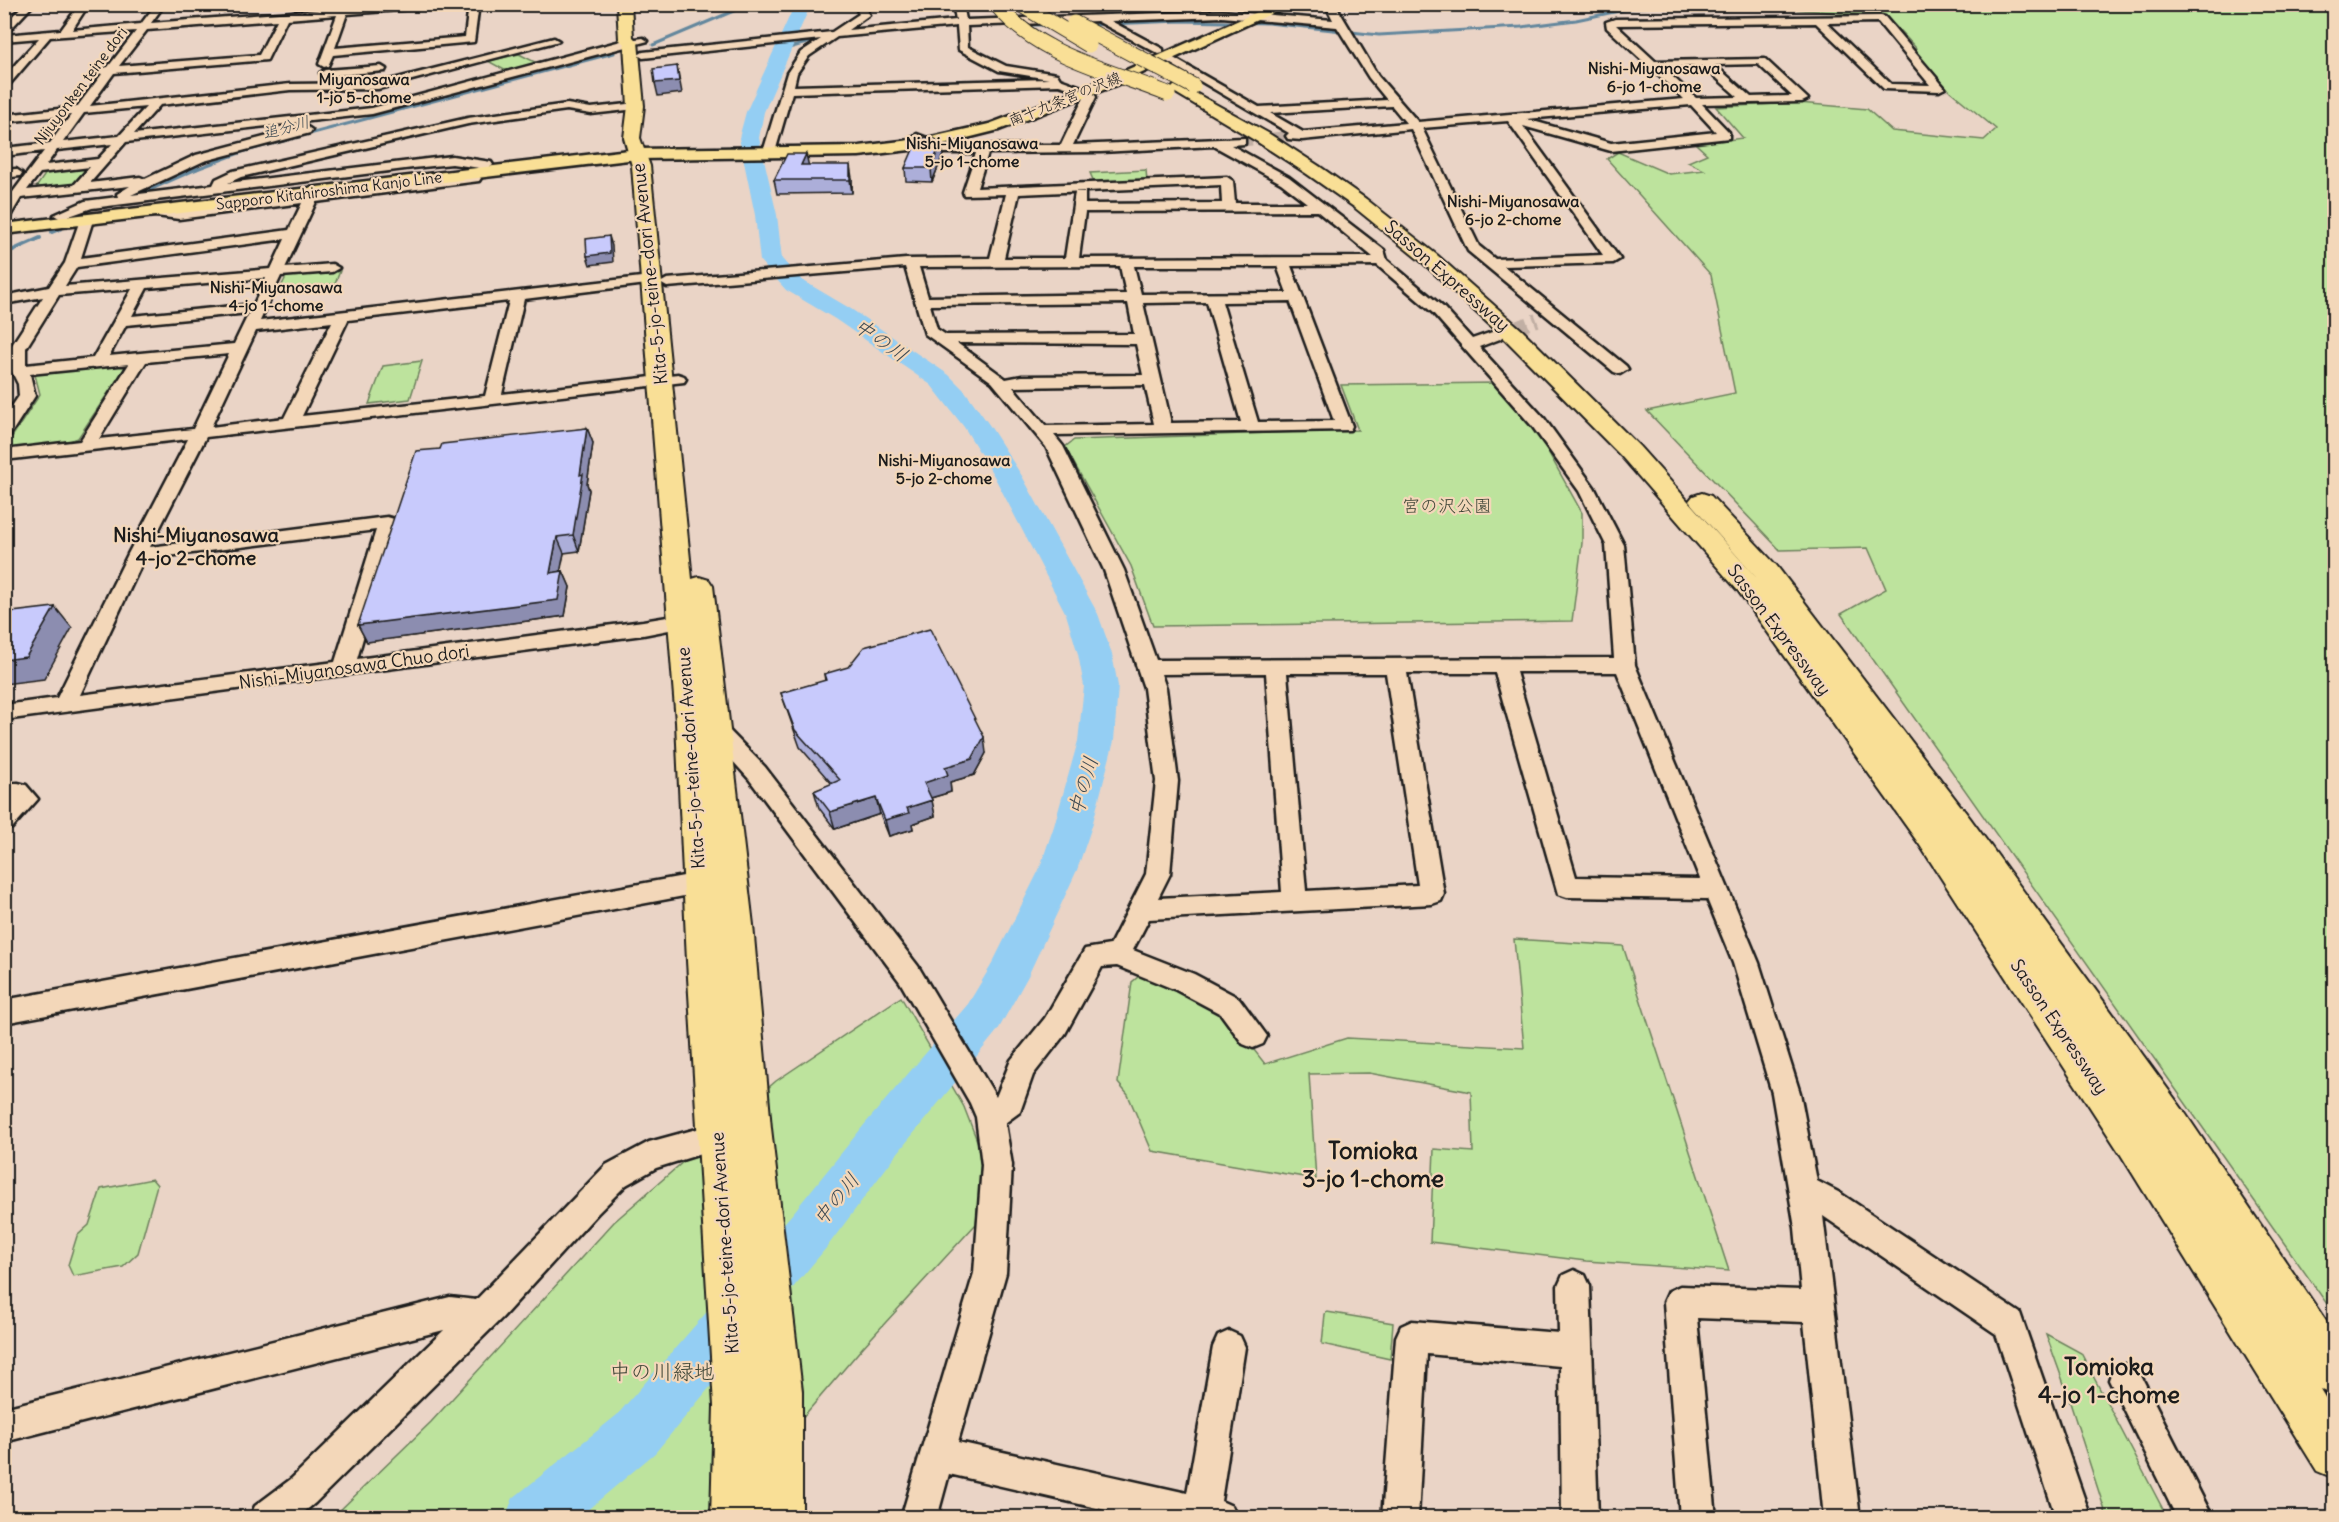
<svg xmlns="http://www.w3.org/2000/svg" width="2339" height="1522" viewBox="0 0 2339 1522" font-family="Delius,'Klee One',sans-serif">
<style>
.green{fill:#bde39d;stroke:#6c805c;stroke-width:1.5}
.lines{fill:none;stroke-linecap:round;stroke-linejoin:round}
.stream-far1{stroke:#64879d;stroke-width:3}
.stream{stroke:#64879d;stroke-width:4}
.river{fill:#94cef3;fill-rule:evenodd}
.minor-tunnel-far1{stroke:#c1afa4;stroke-width:11;stroke-dasharray:11 5;stroke-linecap:butt}
.minor-tunnel{stroke:#c1afa4;stroke-width:14;stroke-dasharray:14 7;stroke-linecap:butt}
.minor-casing{stroke:#1c1c1c;stroke-width:5}
.major-casing{stroke:#1c1c1c;stroke-width:5}
.highway-casing{stroke:#1c1c1c;stroke-width:4}
.minor{fill:#f3d7b9;fill-rule:evenodd}
.major{fill:#f9df96;fill-rule:evenodd}
.highway{fill:#f9df96;fill-rule:evenodd}
.highway-bridge-casing{stroke:#1c1c1c;stroke-width:17;stroke-linecap:butt}
.highway-bridge{stroke:#f9df96;stroke-width:15}
.wall{fill:#acaed9;stroke:#1c1c1c;stroke-width:1.5}
.shaded-wall{fill:#8c8db0;stroke:#1c1c1c;stroke-width:1.5}
.building{fill:#c8cafc;stroke:#1c1c1c;stroke-width:1.5}
.labels{text-anchor:middle;stroke-width:4.5;stroke-linejoin:round;paint-order:stroke}
.far-street-label{font-size:15px;fill:#1c1c1c;stroke:#f3d7b9}
.far-neighbourhood-label{font-size:16px;font-weight:bold;fill:#1c1c1c;stroke:#f3d7b9}
.far-water-label{font-size:16px;font-style:italic;fill:#3a4852;stroke:#f3d7b9}
.street-label{font-size:18px;fill:#1c1c1c;stroke:#f3d7b9}
.park-label{font-size:18px;fill:#3c4436;stroke:#f3d7b9}
.water-label{font-size:20px;font-style:italic;fill:#3a4852;stroke:#f3d7b9}
.neighbourhood-label{font-size:20px;font-weight:bold;fill:#1c1c1c;stroke:#f3d7b9}
.near-park-label{font-size:21px;fill:#3c4436;stroke:#f3d7b9}
.near-neighbourhood-label{font-size:24px;font-weight:bold;fill:#1c1c1c;stroke:#f3d7b9}
</style>
<rect width="100%" height="100%" fill="#ead4c6"/>
<filter id="ink" filterUnits="userSpaceOnUse"><feTurbulence type="fractalNoise" baseFrequency=".0167" numOctaves="2"/><feDisplacementMap in="SourceGraphic" scale="12" xChannelSelector="R" yChannelSelector="G"/><feConvolveMatrix kernelMatrix="1 2 1 2 8 2 1 2 1" color-interpolation-filters="sRGB"/></filter>
<g filter="url(#ink)">
<path class="green" d="M1619,5H2334V1314L1841,614L1886,589L1868,548L1780,550L1647,411L1735,393L1711,275L1607,159L1618,152L1669,174L1704,170L1688,162L1707,154L1696,144L1743,138L1716,107L1799,103L1867,109L1892,131L1984,140L1996,129L1950,91L1918,56L1915,47L1887,17L1769,7L1704,12L1670,6L1636,8Z
M519,54L537,63L508,72L488,61Z
M86,167L89,168L74,185L35,189L46,173Z
M1146,170L1147,181L1094,182L1090,173Z
M340,271L335,284L280,289L286,277L291,275Z
M422,361L410,399L369,404L383,366Z
M120,364L126,366L78,438L70,441L11,448L6,446L40,394L35,375L41,371Z
M1496,383L1541,439L1582,513V543L1572,621L1153,626L1131,566L1065,447L1074,440L1358,430L1341,385Z
M1514,939L1623,946L1729,1271L1586,1261L1430,1242L1434,1149L1473,1152L1471,1092L1369,1073L1309,1074L1316,1179L1152,1151L1128,1095L1118,1083L1132,982L1143,973L1228,1017L1265,1064L1347,1038L1524,1048Z
M901,997L964,1107L983,1156L976,1224L863,1347L717,1517L332,1518L431,1422L614,1222L776,1081Z
M152,1179L157,1185L138,1253L123,1267L73,1276L68,1265L77,1236L89,1225L101,1189Z
M1327,1312L1393,1323L1390,1359L1322,1344L1325,1314Z
M2046,1334L2081,1353L2167,1517H2107L2064,1384Z"/>
<g class="lines">
<path class="stream-far1" d="M1023,25H1048
M1086,25L1180,21L1268,23L1379,35L1521,27L1576,20L1652,4
M963,26L1012,25
M653,45L750,4
M782,50L824,38
M194,170L242,152L614,53"/>
<path class="stream" d="M144,192L198,168
M52,232L62,228
M4,254L40,238"/>
<path class="river" d="M795,4H811L764,112L759,138L777,215L782,259L802,280L851,309L949,375L965,391L990,426L1022,476L1098,614L1112,654L1118,686L1114,741L1092,826L1077,870L1028,976L998,1030L896,1155L827,1247L655,1453L578,1518H505L513,1498L617,1415L793,1213L864,1125L968,1004L992,964L1039,870L1054,826L1078,741L1084,686L1078,654L1066,614L994,476L964,427L931,385L835,319L786,290L760,261L755,215L739,138L746,112Z"/>
<path class="minor-tunnel-far1" d="M1241,141L1292,136"/>
<path class="minor-tunnel" d="M1495,336L1537,320"/>
<defs>
<path id="minor" d="M24,4H34L5,35L61,30L80,4H89L72,30L141,24L156,4H165L151,23L394,4H442L438,7L347,14L335,48L465,37L469,4H479L474,42L333,55L328,66L324,67L319,64L337,15L287,19L267,60L114,73L90,106L290,84L378,83L554,38L559,41L378,89L290,90L160,105L134,134L372,108L621,41L643,38L648,41L372,114L126,142L90,183L140,177L145,179L196,155L306,126L312,130L310,133L204,161L131,195L213,185L216,179L233,171L468,118L567,104L591,108L636,103L642,106L636,109L591,114L567,110L468,124L241,177L228,183L452,156L491,162L493,165L487,169L452,164L413,168L92,208L61,219L54,215L85,201L118,197L117,194L130,186L21,198L9,218L4,219V204L8,200L4,199V193L13,192L44,151L4,156V148L50,143L71,115L4,122V115L77,107L102,74L98,73V69L108,67L136,31L50,37L8,86L4,87V77L39,38L4,41V25ZM277,20L259,55L119,66L147,30ZM146,107L119,136L63,142L84,113ZM112,144L98,159L46,165L57,150ZM90,167L74,185L27,190L40,173Z
M854,4H864L869,15L848,30L956,20L954,9L958,4H967L964,9L966,20L1222,11L1333,20L1325,4H1335L1378,76L1418,122L1684,99L1607,28L1606,22L1615,19L1881,16L1885,17L1945,88L1939,91L1884,89L1816,23L1616,25L1655,61L1765,59L1808,99L1802,102L1702,104L1729,132V138L1611,151L1523,126L1620,259L1613,263L1504,266L1626,366L1628,369L1620,374L1614,372L1468,251L1411,129L1302,140L1288,139L1286,136L1289,133L1161,58L1162,56H1170L1259,107L1387,100L1369,78L1337,27L1222,17L1111,21L1163,49V53L1159,54L1097,21L967,26L968,47L1006,66L1057,74L1060,79L1082,87L1076,90L1059,85L792,93L775,152L769,156L763,152L787,73L801,52L821,39L643,58L638,55L643,52L832,32L859,14ZM1878,22L1930,85L1891,84L1827,23ZM957,26L959,50L999,71L1049,79L794,86L797,73L809,56L837,37ZM1758,64L1792,96L1751,97L1715,65ZM1703,66L1738,97L1696,98L1662,67ZM1691,105L1716,132L1611,143L1526,119ZM1392,106L1406,123L1303,132L1270,113ZM1508,121L1603,255L1495,259L1479,246L1422,128Z
M381,66L386,69L385,71L325,76L320,73L325,70Z
M1087,88L1091,89L1096,97L1073,145L1245,138V144L1231,145L1289,177L1384,250L1387,260L1443,307L1472,339L1495,331L1500,333L1503,336L1500,339L1479,347L1544,418L1594,487L1624,545L1635,665L1759,963L1800,1093L1817,1181L1840,1193L2020,1313L2091,1518H2056L1996,1334L1823,1216L1860,1518H1824L1804,1322L1697,1318L1716,1518H1680L1664,1302L1669,1291L1680,1286L1801,1290L1795,1228L1772,1093L1733,963L1707,899L1567,897L1558,894L1495,673H1407L1444,894L1441,901L1432,904L1149,919L1133,950L1194,974L1239,998L1267,1036L1263,1044L1253,1048L1243,1044L1221,1014L1176,990L1117,966L1102,967L1065,1034L1033,1075L1020,1112L1005,1123L1012,1165L1006,1273L958,1442L1187,1493L1213,1347L1218,1336L1229,1331L1240,1336L1245,1347L1221,1501L1232,1506L1237,1518H1140L949,1474L937,1518H901L974,1273L982,1165L976,1117L970,1103L900,982L749,779L702,727L705,722L713,719L721,722L765,767L918,966L996,1097L1011,1060L1045,1018L1085,949L1110,945L1146,874L1156,781L1144,688L1104,570L1046,447L992,382L925,334L905,267L667,287L660,283L667,279L906,259L990,258L1006,194L964,195L963,192L976,153H944L911,138L917,134L946,145H1061L1084,97L1081,91ZM1214,146L1281,183L1307,203H1235L1233,181L1227,177L977,188L988,153L1101,152ZM1221,185L1222,203L1085,204V192H1075L1065,258H1004L1019,194ZM1317,211L1373,257L1079,258L1085,212ZM1377,265L1433,313L1532,426L1579,491L1606,545L1614,658L1156,660L1124,570L1063,446L1054,435L1350,430L1352,426L1291,266ZM1120,266L1126,294L928,297L919,267ZM1134,266H1277L1287,293L1141,294ZM1290,301L1334,421L1258,422L1222,302ZM1207,302L1241,422L1171,423L1143,303ZM1128,303L1134,334L946,335L937,329L930,305ZM957,343L1136,344L1143,375L1022,376L1006,379ZM1145,385L1154,424L1046,426L1013,387ZM1516,672H1617L1700,879L1576,877ZM1266,673L1282,892L1158,898L1170,874L1178,781L1166,688L1161,674ZM1287,673H1386L1418,885L1306,891Z
M16,169L22,173L20,176L4,178V170Z
M475,174L481,178L479,181L316,202L285,268L332,264L339,268L332,272L281,276L260,321L650,276L657,280L655,283L524,299L502,394L678,374L684,376L686,379L684,382L206,437L150,547L387,517L394,519L396,523L357,659L643,621L698,612L705,613L708,618L705,623L643,635L4,720V705L57,698L128,554L188,439L4,460V450L80,441L129,364L30,374L35,396L10,435L4,436V418L19,396L18,384L11,370L10,348L43,297L4,304V296L49,287L65,263L81,217H91L93,220L81,258L289,230L302,203L179,219L148,215L146,212L153,208L179,211ZM285,239L271,269L65,286L77,267ZM266,278L254,304L132,316L147,288ZM132,289L93,358L26,365V348L59,295ZM509,301L485,396L302,416L348,320ZM249,313L234,344L109,356L126,325ZM332,322L284,418L211,427L256,331ZM229,354L193,429L99,439L146,362ZM376,530L335,662L80,695L144,559Z
M18,783L26,785L38,799L12,828L4,831V807L10,801H4V784Z
M700,873L709,876L712,883L709,890L700,893L4,1023V1000Z
M726,1121L736,1125L740,1134L736,1143L656,1168L626,1185L598,1213L502,1318L315,1503L297,1518H250L255,1506L291,1479L444,1330L4,1442V1408L450,1297L476,1300L606,1165L649,1142Z
M1574,1270L1585,1275L1590,1286L1598,1518H1562L1560,1366L1427,1354L1418,1518H1382L1396,1337L1401,1326L1412,1321L1559,1333L1558,1286L1563,1275Z
M2125,1364L2137,1368L2213,1518H2177L2109,1380L2113,1368Z"/>
<path id="major" d="M1275,4H1292L1116,85L999,130L927,148L859,156L637,159L4,234V224L637,149L859,146L927,138L989,124L1034,107L1106,79Z"/>
<path id="highway" d="M617,4H631L633,37L638,42L644,106L640,138L650,166L692,579L699,577L709,580L713,586L753,925L771,1128L802,1391V1518H711L714,1406L687,961L676,722L632,166L624,138L628,106L624,44L619,39Z
M1179,84L1268,133L1319,166L1366,199L1437,255L1522,330L1639,446L1761,583L1693,506L1689,501L1693,496L1702,493L1711,496L1776,565L1970,818L2183,1110L2334,1333V1395L2320,1389L2334,1412V1478L2317,1471L2121,1155L1919,844L1739,592L1621,456L1506,340L1423,263L1354,207L1307,174L1256,141L1174,92L1171,89L1174,86Z"/>
</defs>
<use href="#minor" class="minor-casing"/>
<use href="#major" class="major-casing"/>
<use href="#highway" class="highway-casing"/>
<use href="#minor" class="minor"/>
<use href="#major" class="major"/>
<use href="#highway" class="highway"/>
<defs>
<path id="highway-bridge" d="M996,4C1039,57 1107,69 1168,94
M1020,4L1089,45
M1074,23L1193,86"/>
</defs>
<use href="#highway-bridge" class="highway-bridge-casing"/>
<use href="#highway-bridge" class="highway-bridge"/>
</g>
<path class="wall" d="M941,142L943,155L932,182L906,181L905,168Z
M808,165L852,178V193L777,194L774,180Z
M587,428L593,443L587,484L589,490L579,551L564,553L560,571H563L570,587L565,616L367,642L358,625L440,449Z
M824,674L986,753L974,775L950,782L951,792L931,798L935,816L912,824L913,829L889,836L880,814L835,829L819,808L814,791L832,784L800,747L781,693L825,681Z"/>
<path class="shaded-wall" d="M677,66L682,93L658,96L655,83Z
M941,142L943,155L932,182L931,168Z
M806,154L809,167L801,165Z
M850,165L852,178V193L850,180Z
M609,236L612,246L613,262L590,265L587,256Z
M587,428L593,443L587,484L589,490L579,551L573,535L580,475Z
M557,537L564,553L557,589L550,573Z
M563,571L570,587L565,616L367,642L358,625Z
M55,607L72,628L44,679L4,684V660Z
M984,737L986,753L974,775L950,782L951,792L927,799L924,783Z
M876,798L880,814L835,829L830,812Z
M932,800L935,816L912,824L913,829L889,836L885,820L907,808Z"/>
<path class="building" d="M677,66L679,81L655,83L653,69Z
M918,138H933L941,142L931,168H905Z
M787,154H806L801,165H850V180H774Z
M609,236L610,253L587,256L586,239Z
M587,428L580,475L583,474L573,535L557,537L550,573L563,571L558,600L358,625L416,451L440,449L442,444Z
M55,607L26,657L4,660V613Z
M930,629L984,737L972,759L945,767L948,775L924,783L932,800L907,808L909,813L885,820L876,798L830,812L814,791L840,780L795,730L781,693L826,680L824,674L848,667L864,647Z"/>
</g>
<g class="labels">
<g class="far-street-label">
<text transform="translate(81 86) rotate(-53)" y="5">Nijuyonken teine dori</text>
<text transform="translate(1065 99) rotate(-22)" y="5">南十九条宮の沢線</text>
<text transform="translate(329 191) rotate(-7)" y="5">Sapporo Kitahiroshima Kanjo Line</text>
</g>
<g class="far-neighbourhood-label">
<text x="1654" y="74">Nishi-Miyanosawa<tspan x="1654" dy="18">6-jo 1-chome</tspan></text>
<text x="364" y="85">Miyanosawa<tspan x="364" dy="18">1-jo 5-chome</tspan></text>
<text x="972" y="149">Nishi-Miyanosawa<tspan x="972" dy="18">5-jo 1-chome</tspan></text>
<text x="1513" y="207">Nishi-Miyanosawa<tspan x="1513" dy="18">6-jo 2-chome</tspan></text>
<text x="276" y="293">Nishi-Miyanosawa<tspan x="276" dy="18">4-jo 1-chome</tspan></text>
<text x="944" y="466">Nishi-Miyanosawa<tspan x="944" dy="18">5-jo 2-chome</tspan></text>
</g>
<g class="far-water-label">
<text transform="translate(286 127) rotate(-15)" y="6">追分川</text>
</g>
<g class="street-label">
<text transform="translate(650 274) rotate(-96)" y="6">Kita-5-jo-teine-dori Avenue</text>
<text transform="translate(1447 276) rotate(41)" y="6">Sasson Expressway</text>
<text transform="translate(1779 630) rotate(53)" y="6">Sasson Expressway</text>
<text transform="translate(354 667) rotate(-8)" y="6">Nishi-Miyanosawa Chuo dori</text>
<text transform="translate(691 758) rotate(-94)" y="6">Kita-5-jo-teine-dori Avenue</text>
<text transform="translate(2059 1027) rotate(56)" y="6">Sasson Expressway</text>
<text transform="translate(725 1243) rotate(-94)" y="6">Kita-5-jo-teine-dori Avenue</text>
</g>
<g class="park-label">
<text x="1447" y="512">宮の沢公園</text>
</g>
<g class="water-label">
<text transform="translate(881 340) rotate(35)" y="7">中の川</text>
<text transform="translate(1083 786) rotate(-74)" y="7">中の川</text>
<text transform="translate(836 1199) rotate(-51)" y="7">中の川</text>
</g>
<g class="neighbourhood-label">
<text x="196" y="542">Nishi-Miyanosawa<tspan x="196" dy="23">4-jo 2-chome</tspan></text>
</g>
<g class="near-park-label">
<text x="662" y="1379">中の川緑地</text>
</g>
<g class="near-neighbourhood-label">
<text x="1373" y="1159">Tomioka<tspan x="1373" dy="28">3-jo 1-chome</tspan></text>
<text x="2109" y="1375">Tomioka<tspan x="2109" dy="28">4-jo 1-chome</tspan></text>
</g>
</g>
<rect width="2339" height="1522" fill="none" stroke="#f3d7b9" stroke-width="24"/>
<rect x="12" y="12" width="2315" height="1498" fill="none" stroke="#1c1c1c" stroke-width="2" filter="url(#ink)"/>
</svg>
